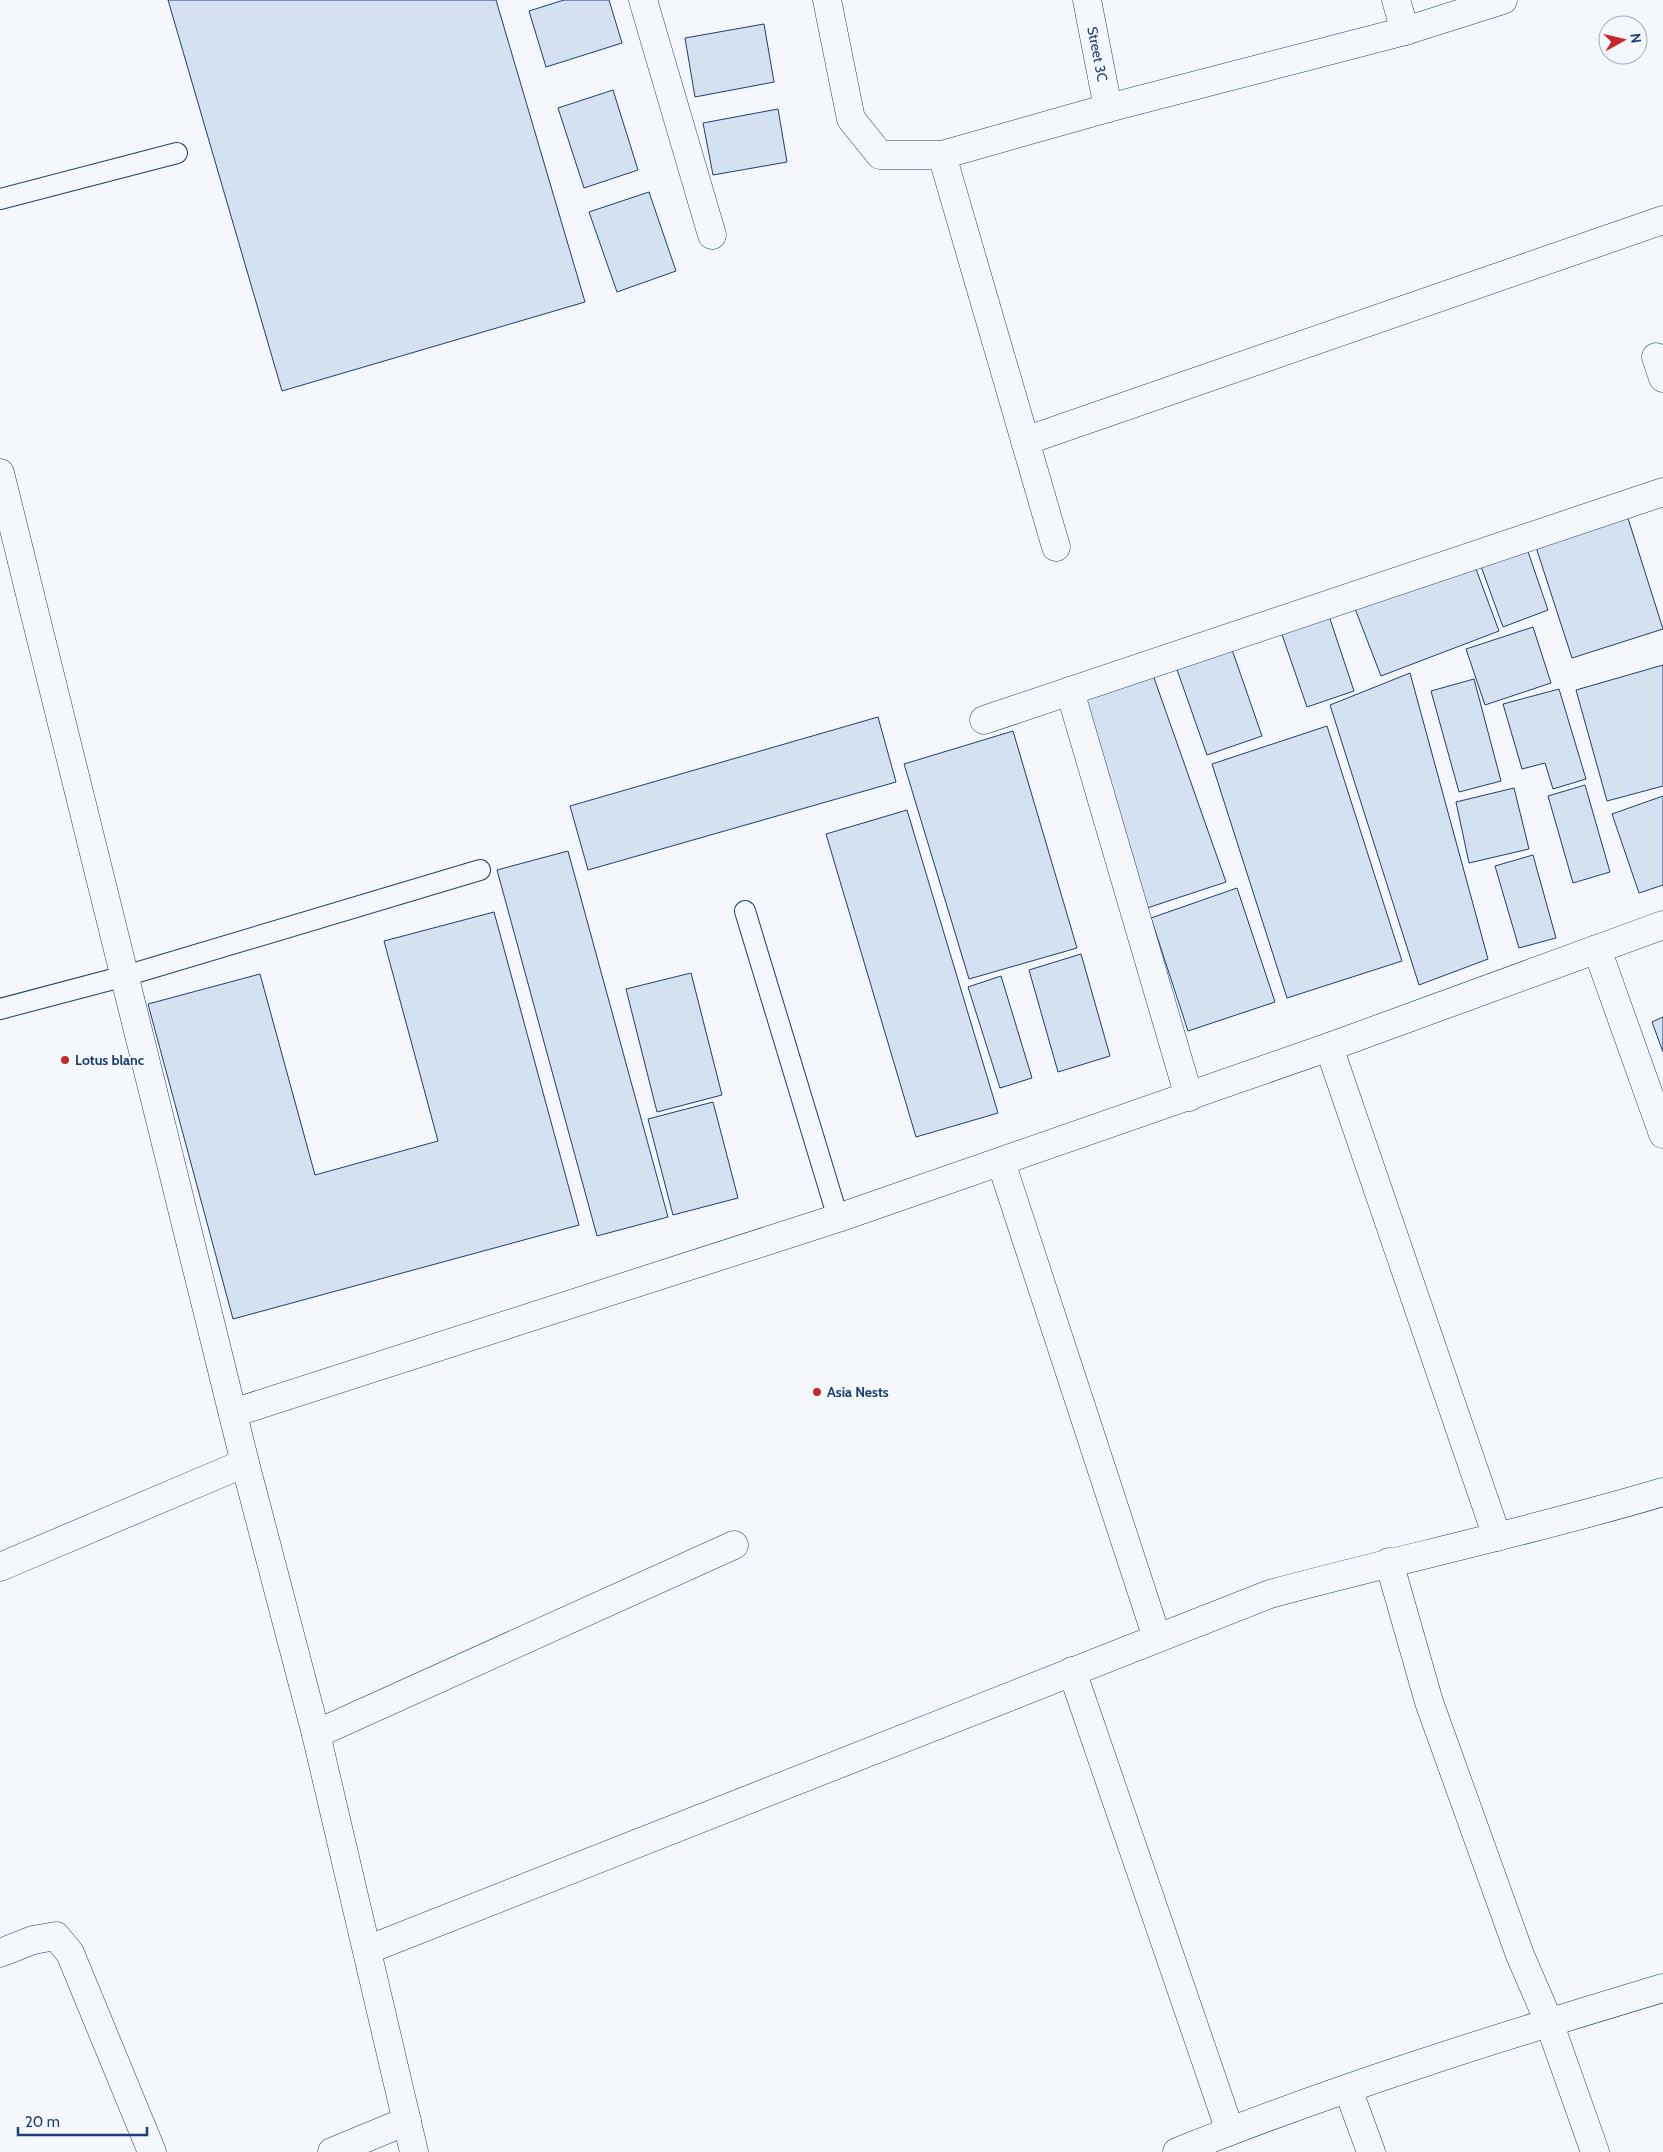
<svg xmlns="http://www.w3.org/2000/svg" width="1663" height="2152" viewBox="0 0 1663 2152" font-family="Cabin,sans-serif">
<style>
.building{fill:#d5e0f0;stroke:#1d3f73}
.lines{fill:none;stroke-linecap:round;stroke-linejoin:round}
.service-casing{stroke:#1d3f73;stroke-width:22}
.minor-casing{stroke:#1d3f73;stroke-width:29}
.service{stroke:#f4f7fb;stroke-width:20}
.minor{stroke:#f4f7fb;stroke-width:28}
.poi-dot{fill:#c62828;stroke:#f4f7fb;stroke-width:2}
.labels{text-anchor:middle;stroke-width:4;stroke-linejoin:round;paint-order:stroke}
.street-label{font-size:14px;fill:#1d3f73;stroke:#f4f7fb}
.poi-label{font-size:14px;font-weight:bold;fill:#1d3f73;stroke:#f4f7fb;text-anchor:start}
</style>
<rect width="100%" height="100%" fill="#f4f7fb"/>
<path class="building" d="M168,0H496L585,302L282,391Z
M564,0H609L622,43L546,67L529,11Z
M764,24L774,82L695,97L685,38Z
M613,90L638,170L584,188L558,108Z
M778,109L787,162L713,175L703,123Z
M649,192L676,271L617,292L589,212Z
M1626,512L1663,629L1572,658L1534,541Z
M1525,543L1548,610L1503,627L1478,558Z
M1473,561L1499,631L1381,676L1354,606Z
M1327,610L1354,691L1307,707L1279,626Z
M1533,627L1551,683L1485,705L1466,649Z
M1229,641L1262,736L1207,755L1174,661Z
M1663,665V786L1607,801L1576,690Z
M1410,673L1488,959L1419,985L1330,705Z
M1153,675L1226,882L1144,909L1082,697Z
M1474,679L1501,781L1459,792L1431,691Z
M1559,689L1586,779L1553,789L1545,763L1522,769L1503,704Z
M878,717L896,782L588,870L570,806Z
M1327,726L1402,961L1287,998L1212,764Z
M1013,731L1077,948L969,979L904,764Z
M1585,785L1610,872L1573,883L1548,796Z
M1514,788L1529,849L1469,863L1456,802Z
M1663,796V885L1639,893L1612,814Z
M907,810L998,1113L916,1137L826,834Z
M568,851L668,1217L597,1236L497,870Z
M1533,855L1556,938L1519,948L1495,866Z
M1237,888L1275,1002L1188,1031L1151,918Z
M494,912L579,1225L233,1319L148,1004L260,974L315,1175L438,1141L384,941Z
M1081,954L1110,1056L1058,1072L1029,970Z
M691,973L722,1095L657,1112L626,989Z
M1001,976L1032,1078L1000,1088L968,987Z
M1663,1017V1052L1652,1022Z
M713,1102L738,1198L673,1215L648,1119Z"/>
<g class="lines">
<defs>
<path id="service" d="M0,199L177,153
M745,911L838,1218
M0,1009L125,976L480,870"/>
<g id="minor">
<path d="M643,0L712,235"/>
<path d="M827,0L851,119L880,155H942L1108,108L1405,31L1503,0"/>
<path id="s1" d="M1087,0L1108,108"/>
<path d="M1396,0L1405,31"/>
<path d="M942,155L1056,547"/>
<path d="M1656,357L1663,378"/>
<path d="M1025,441L1663,220"/>
<path d="M0,473L245,1463L316,1734L414,2152"/>
<path d="M1070,691L1189,1097"/>
<path d="M984,720L1663,492"/>
<path d="M1597,949L1663,1134"/>
<path d="M1329,1047L1497,1537"/>
<path d="M1001,1162L1157,1638"/>
<path d="M233,1413L838,1218L1329,1047L1663,925"/>
<path d="M1389,1562L1429,1702L1520,1955L1549,2022L1595,2152"/>
<path d="M0,1567L245,1463"/>
<path d="M1072,1671L1230,2131"/>
<path d="M316,1734L734,1545"/>
<path d="M367,1950L1270,1594C1400,1559 1533,1531 1663,1492"/>
<path d="M0,1953L33,1940L56,1936L70,1953L152,2152"/>
<path d="M1348,2089L1371,2152"/>
<path d="M332,2152L407,2121"/>
<path d="M1177,2152C1336,2088 1500,2037 1663,1988"/>
</g>
</defs>
<use href="#service" class="service-casing"/>
<use href="#minor" class="minor-casing"/>
<use href="#service" class="service"/>
<use href="#minor" class="minor"/>
</g>
<g class="poi-dot">
<circle cx="65" cy="1060" r="5"/>
<circle cx="817" cy="1392" r="5"/>
</g>
<g class="labels">
<g class="street-label">
<text dy="5" stroke="none"><textPath href="#s1" startOffset="55">Street 3C</textPath></text>
</g>
<g class="poi-label">
<text x="75" y="1065">Lotus blanc</text>
<text x="827" y="1397">Asia Nests</text>
</g>
</g>
<g transform="translate(1623 40) rotate(82)"><circle r="24" fill="#f4f7fb" stroke="#9eadc5"/>
<path d="M0-4L9 19L0 12L-9 19Z" fill="#c62828"/>
<text y="-8" font-size="14" font-weight="bold" text-anchor="middle" fill="#1d3f73">N</text>
</g>
<path d="M18 2127v8h129v-8" fill="none" stroke="#1d3f73" stroke-width="2.5"/>
<text x="25" y="2127" font-size="15" fill="#1d3f73" stroke="#f4f7fb" stroke-width="4" paint-order="stroke">20 m</text>
</svg>
